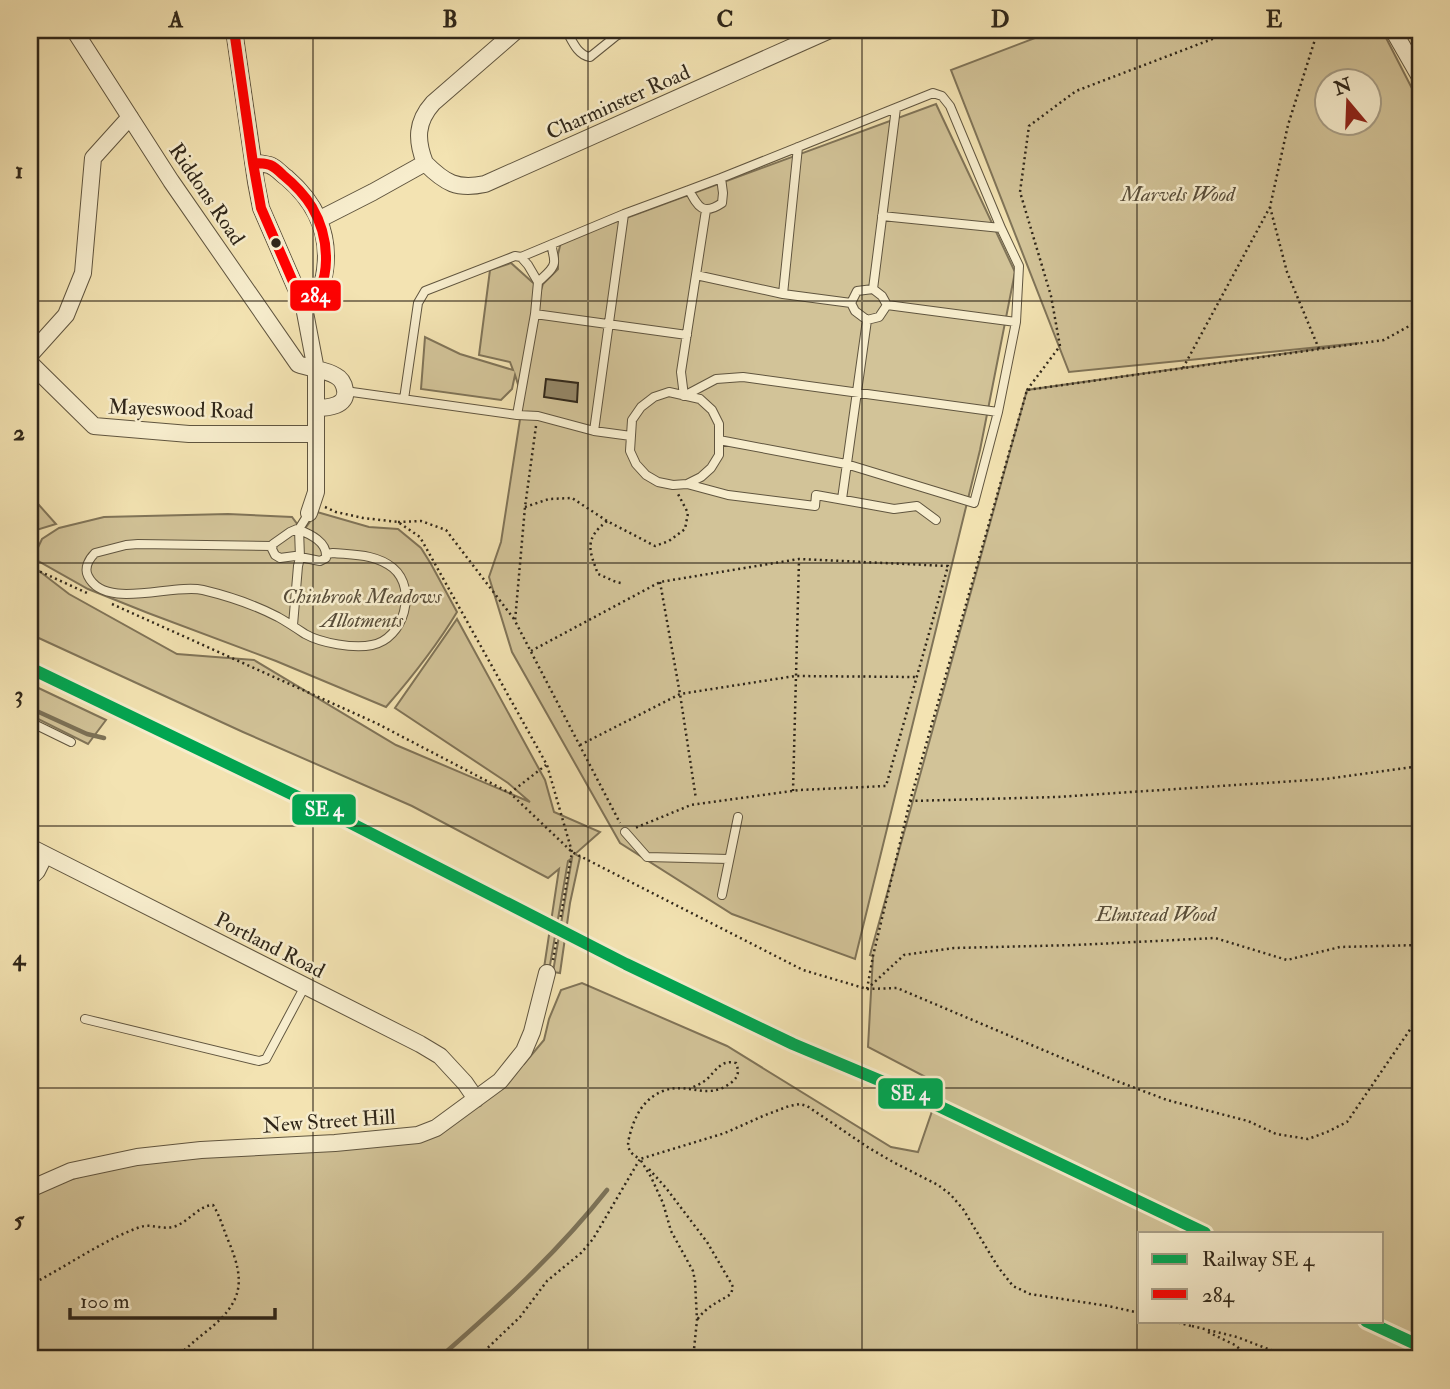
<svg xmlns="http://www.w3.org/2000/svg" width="1450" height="1389" viewBox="0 0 1450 1389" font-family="'IM FELL Double Pica',serif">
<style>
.green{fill:#d2c398;stroke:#807458;stroke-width:2;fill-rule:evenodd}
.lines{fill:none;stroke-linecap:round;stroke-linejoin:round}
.stream{stroke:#7c7156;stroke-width:4.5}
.building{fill:#958869;stroke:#2f2619;stroke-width:2}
.lane-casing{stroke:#60553f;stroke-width:10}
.street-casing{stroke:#60553f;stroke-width:18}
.path{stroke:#2f2619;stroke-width:2.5;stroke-dasharray:2 3.5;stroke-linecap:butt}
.lane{stroke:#f7edcd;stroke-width:8}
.street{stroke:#f7edcd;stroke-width:16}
.bus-1-casing{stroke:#f7edcd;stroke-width:16}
.bus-1{stroke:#f00;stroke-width:10}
.rail-1-casing{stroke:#f7edcd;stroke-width:18}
.rail-1{stroke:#00a651;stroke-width:12}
.grid{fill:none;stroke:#2f2619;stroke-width:2;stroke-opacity:0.55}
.bus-dot{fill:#2f2619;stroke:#f7edcd;stroke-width:2.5}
.labels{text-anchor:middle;stroke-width:5;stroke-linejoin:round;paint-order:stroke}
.street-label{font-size:21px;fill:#2f2619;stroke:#f7edcd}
.park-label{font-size:21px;font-style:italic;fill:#584d39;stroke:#f7edcd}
.line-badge{stroke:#f7edcd;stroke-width:2.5}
.badge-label{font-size:19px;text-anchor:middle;font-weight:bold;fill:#fff}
.neatline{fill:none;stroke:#2f2619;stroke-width:2.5}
.grid-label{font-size:23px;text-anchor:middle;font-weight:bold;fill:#2f2619}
</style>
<rect width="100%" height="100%" fill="#f3e3b2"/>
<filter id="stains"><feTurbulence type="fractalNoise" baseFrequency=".00286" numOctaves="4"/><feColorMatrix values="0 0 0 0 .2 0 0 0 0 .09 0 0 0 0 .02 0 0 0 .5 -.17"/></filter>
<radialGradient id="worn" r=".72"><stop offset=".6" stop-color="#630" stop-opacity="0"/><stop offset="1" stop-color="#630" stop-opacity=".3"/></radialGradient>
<path class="green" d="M1056,30H1382L1420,104V1359H30V1192L131,1161L429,1136L522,1063L524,1064L544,1040L549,1019L561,990L582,983L727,1046L891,1147L918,1152L941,1085L868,1047L873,956L870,955L1027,390L1359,343L1069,372L951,70ZM1328,80H1370V122H1328ZM1140,1233H1382V1321H1140Z
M936,104L1015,272L980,450L855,959L732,914L620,843L512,652L489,577L501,542L523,400L515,375L512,389L501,400L421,389L425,337L460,354L513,370L510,362L479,355L490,270L511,263L541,290L543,284L558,269V254L561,242Z
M30,495L56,524L30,532Z
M317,512L369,527L398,529L421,548L431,564L457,612C436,647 412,677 386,707L276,661L148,613L88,589L33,558L42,539L59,528L104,517L228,514L292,517L298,525L306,527Z
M30,564L69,594L177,654L254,660L396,745L530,802L508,783L395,708L457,619L545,780L554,812L600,832L575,854L580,857L570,903L560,973L553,972L572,858L568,861L549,971L544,968L559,869L548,878L412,806L243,732L30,634Z
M30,684L106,720L88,744L30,715Z"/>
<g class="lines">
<path class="stream" d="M30,708L87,734L104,738
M438,1359C499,1306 557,1253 607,1190"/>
</g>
<path class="building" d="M546,379L578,383L577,402L544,397Z"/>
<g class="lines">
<defs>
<path id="lane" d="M566,30C572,40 577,55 590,57L616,36L628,30
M689,190L721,178
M706,210L681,372L684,396L716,379L743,377L998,412L1016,322L887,305
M882,216L1001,228L1019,266L1016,322
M696,275L783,294L851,303
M538,282C543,277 553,270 554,263C555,256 551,250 552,244
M783,294L798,147
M535,314L687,335
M867,320L879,317L887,305L882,296L873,289
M345,391L517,415L538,416L594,431L631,436
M404,399L418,303L425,291L515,256L521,257
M517,415L535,314L538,282L528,265L521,257L624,214
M594,431L624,214L689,190C698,207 703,216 722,203L723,193L721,178L933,93L942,96L950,106L1001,228
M719,440L846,464L974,503L998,412
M687,484L701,477L711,468L719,455V424L712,410L700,399L669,392L654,397L641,407L632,420L630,451L636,464L646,475L658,482L673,485L687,484L728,495L815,506L816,495L894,509L917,506L936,520
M842,499L867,320L855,311L851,303L857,291L873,289L896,108
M297,529C310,534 328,542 326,558L320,561L295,556L280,558L275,555L272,549L273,544L290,532Z
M272,546L138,544L126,545L95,553C89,559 84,568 88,576C105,611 172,583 203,590C228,596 255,605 278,617C287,622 296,628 305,634C321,643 354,649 372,645C404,639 418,589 393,568C376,554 354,555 333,553L327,554
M293,625L298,566L300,558L299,529L309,513
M30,722L71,742
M625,832L647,857L729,859
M722,895L738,817
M85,1019L259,1061L266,1059L305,986"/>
<path id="street" d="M74,30L171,181L298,364C311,369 325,369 336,376C342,379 344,384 345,390C348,406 328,408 316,408
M234,30L256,182L261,208L304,307L316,370V492L309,513
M1393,30L1420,77
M253,163C258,163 264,164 269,165C276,167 281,174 287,178C315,202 330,233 325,270C323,286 318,299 304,307
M425,163C445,183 457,190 485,184L830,30
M320,219L373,192L425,163C416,140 416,122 433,103L517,30
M30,355L66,315L83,273L93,158L130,117
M30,363L94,426L189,434H315
M30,847L420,1044L440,1056L465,1083L476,1099
M30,878L37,871L45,855
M30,1189L71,1171L137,1157L201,1150L335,1143L418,1135L436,1128L500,1081L524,1051L532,1032L547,973"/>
</defs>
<use href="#lane" class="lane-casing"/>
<use href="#street" class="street-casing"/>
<path class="path" d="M1270,207L1287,272L1319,349
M1183,368L1270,207L1288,125L1318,30
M1027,390L1060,346L1051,296L1020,192L1029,126L1076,91L1236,30
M536,426L525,507L515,621L620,823
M325,507L336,512L363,518L398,522L420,537L547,765L572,852L553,960
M525,507L549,499L572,498L607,521L655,546L669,541L685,529L688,513L678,494
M607,521C584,539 589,550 598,574L616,582L621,583
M398,522L421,521L446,530L514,619
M30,567L87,593
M660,582L680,694L696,799
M112,604L376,723L510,793L572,852L803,970L867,989L873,956L910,801L1027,390L1384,340L1420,320
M531,651L660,582L799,559L948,566L886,786L799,790L691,805L635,828
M580,745L680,694L795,676L917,677
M793,791L799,560
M510,793L546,765
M910,801L1057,797L1325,779L1420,766
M867,989L897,988L1114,1080L1167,1100L1248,1121L1276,1134L1308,1139L1327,1132L1347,1122L1420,1015
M867,989L904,955L954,948L1076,945L1215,938L1287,960L1340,947L1420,945
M649,1169L666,1188L707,1242L731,1283L733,1287L731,1294C717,1303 707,1306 697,1320
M30,1285C66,1267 101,1241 140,1227C153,1223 163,1231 176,1226C189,1221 200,1205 213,1205C220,1216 223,1228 228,1240C246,1282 243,1302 207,1331C195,1340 185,1350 174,1359
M1173,1321L1191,1326
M1192,1326L1237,1337L1294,1359
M1208,1332L1235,1345L1252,1359
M476,1359L520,1317L547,1281L581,1253L593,1239L640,1159C631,1154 626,1149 629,1138C634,1117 643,1099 663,1091C688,1081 707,1102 732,1082C739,1076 739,1071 736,1063C721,1059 716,1071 706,1080C701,1084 695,1086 689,1089
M693,1359L697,1320L695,1281L693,1271L671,1231L663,1203L651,1177L640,1159L725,1133L763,1116L789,1106L800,1104L807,1106L869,1148L893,1162L938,1185L950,1194L963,1209L998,1267L1013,1286L1030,1294L1108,1306L1140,1313"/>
<use href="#lane" class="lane"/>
<use href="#street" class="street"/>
<defs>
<path id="bus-1" d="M234,30L253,163
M253,163C259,163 264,163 270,165C275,167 279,171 283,175C294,184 304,194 312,207C329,236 335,286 304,307L261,208Z"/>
</defs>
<use href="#bus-1" class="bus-1-casing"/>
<use href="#bus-1" class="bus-1"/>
<defs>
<path id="rail-1" d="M30,668L331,813L626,964L793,1044L924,1099L1205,1233
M1366,1321L1420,1346"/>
</defs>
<use href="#rail-1" class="rail-1-casing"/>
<use href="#rail-1" class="rail-1"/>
</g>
<path class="grid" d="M313,30V1359M588,30V1359M862,30V1359M1137,30V1359M30,301H1420M30,563H1420M30,826H1420M30,1088H1420"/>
<circle class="bus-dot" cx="276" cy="243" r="6"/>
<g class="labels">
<g class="street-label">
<text transform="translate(618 102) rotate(-24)" y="7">Charminster Road</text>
<text transform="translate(207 194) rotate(56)" y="7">Riddons Road</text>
<text transform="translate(181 409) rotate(2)" y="7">Mayeswood Road</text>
<text transform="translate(270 945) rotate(27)" y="7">Portland Road</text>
<text transform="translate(329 1121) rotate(-4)" y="7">New Street Hill</text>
</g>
<g class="park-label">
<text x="1178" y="201">Marvels Wood</text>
<text x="362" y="603">Chinbrook Meadows<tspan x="362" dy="24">Allotments</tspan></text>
<text x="1156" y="921">Elmstead Wood</text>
</g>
</g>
<g class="line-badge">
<rect x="289" y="279" width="53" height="33" rx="7" fill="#f00"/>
<rect x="291" y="793" width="66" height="33" rx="7" fill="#00a651"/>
<rect x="877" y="1077" width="67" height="33" rx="7" fill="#00a651"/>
</g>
<g class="badge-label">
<text x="315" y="302">284</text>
<text x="324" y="816">SE 4</text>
<text x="910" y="1100">SE 4</text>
</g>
<rect width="1450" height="1389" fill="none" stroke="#f3e3b2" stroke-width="77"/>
<rect x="1138" y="1232" width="245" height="91" fill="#f7edcd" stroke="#a79d85" stroke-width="2"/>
<rect x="1152" y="1254" width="35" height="10" fill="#00a651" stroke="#a79d85" stroke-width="2"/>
<text x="1202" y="1266" font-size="21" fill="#2f2619">Railway SE 4</text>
<rect x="1152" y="1289" width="35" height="10" fill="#ff0000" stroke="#a79d85" stroke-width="2"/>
<text x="1202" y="1302" font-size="21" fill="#2f2619">284</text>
<g transform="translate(1348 102) rotate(341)"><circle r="33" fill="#f7edcd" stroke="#a79d85" stroke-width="2"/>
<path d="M0-5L12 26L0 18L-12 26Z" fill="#8f2418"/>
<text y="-10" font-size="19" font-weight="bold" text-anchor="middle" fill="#2f2619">N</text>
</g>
<path d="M70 1308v10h205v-10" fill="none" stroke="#2f2619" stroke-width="3.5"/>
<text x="80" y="1308" font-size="21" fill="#2f2619" stroke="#f7edcd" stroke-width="5" paint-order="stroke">100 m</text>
<rect x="38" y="38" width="1374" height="1312" class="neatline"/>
<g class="grid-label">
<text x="176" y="27">A</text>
<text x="450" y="27">B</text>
<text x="725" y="27">C</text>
<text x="1000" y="27">D</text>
<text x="1274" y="27">E</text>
<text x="19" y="178">1</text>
<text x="19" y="440">2</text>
<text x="19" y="702">3</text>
<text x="19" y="965">4</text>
<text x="19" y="1227">5</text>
</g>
<rect width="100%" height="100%" filter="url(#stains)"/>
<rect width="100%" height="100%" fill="url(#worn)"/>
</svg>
